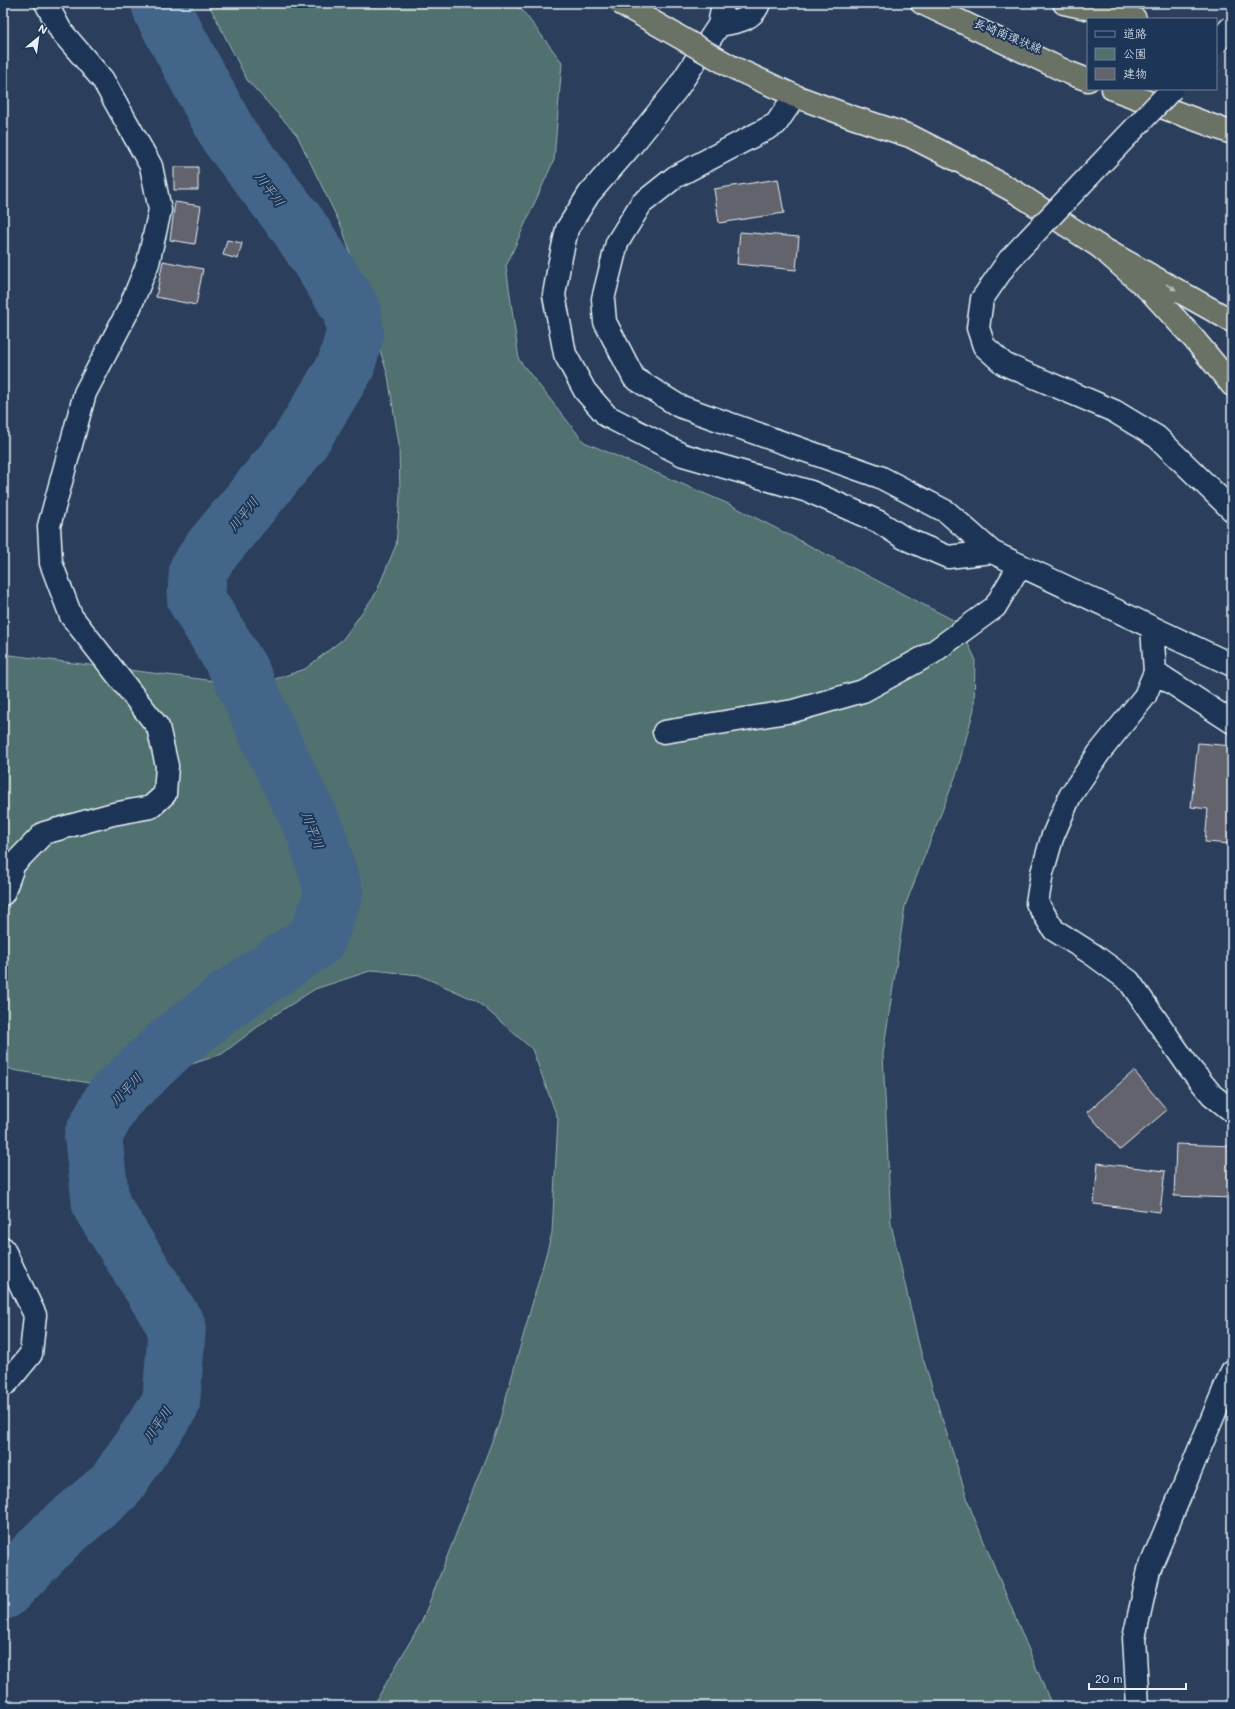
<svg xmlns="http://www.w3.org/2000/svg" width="1235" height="1709" viewBox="0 0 1235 1709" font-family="Mali,'Klee One',sans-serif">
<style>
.green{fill:#51706f;stroke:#9cb0b4}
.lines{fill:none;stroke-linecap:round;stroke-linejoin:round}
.river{stroke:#426589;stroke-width:58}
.building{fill:#63636d;stroke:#e8f1f8}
.minor-casing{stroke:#e8f1f8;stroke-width:25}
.trunk-casing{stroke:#e8f1f8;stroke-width:25}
.motorway-casing{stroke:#e8f1f8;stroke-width:25}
.minor{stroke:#1d3557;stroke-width:22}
.trunk{stroke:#6b7165;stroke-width:22}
.motorway{stroke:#6b7165;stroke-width:22}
.minor-bridge-casing{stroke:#e8f1f8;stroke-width:25;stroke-linecap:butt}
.trunk-bridge-casing{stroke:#e8f1f8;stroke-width:25;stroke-linecap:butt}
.minor-bridge{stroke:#1d3557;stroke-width:22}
.trunk-bridge{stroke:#6b7165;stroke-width:22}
.oneway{fill:#b6bebd}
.labels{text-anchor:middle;stroke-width:4;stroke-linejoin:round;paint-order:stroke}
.street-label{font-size:12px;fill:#e8f1f8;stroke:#1d3557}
.water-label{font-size:13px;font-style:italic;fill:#aec0d1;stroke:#1d3557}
</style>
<rect width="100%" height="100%" fill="#2b3e5b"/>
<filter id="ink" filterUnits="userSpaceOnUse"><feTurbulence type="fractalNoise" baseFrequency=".025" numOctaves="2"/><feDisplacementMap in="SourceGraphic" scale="8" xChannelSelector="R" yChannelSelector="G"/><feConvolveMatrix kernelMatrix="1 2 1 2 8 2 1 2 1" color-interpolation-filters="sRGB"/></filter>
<g filter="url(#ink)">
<path class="green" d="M208,3H510L522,10L562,62L554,160L506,266L519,360L584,442L731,505L957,622L975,658L974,709L956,775L905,906L883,1054L891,1224L920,1349L971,1510L1052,1706H373L422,1621L498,1426L552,1233L558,1119L532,1049L477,1001L419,975L373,970L315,989L264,1022L222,1054L162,1074L101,1085L13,1070L3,1066V658L10,655L255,686L305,669L343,639L376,593L396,545L400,496L399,444L388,376L343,230L297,135L247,80Z"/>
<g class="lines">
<path class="river" d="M3,1591L56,1536L115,1486L171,1403L177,1327L101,1205L93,1136L113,1099L171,1044L233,996L317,939L334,893L316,833L266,730L241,673L196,599L198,570L210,552L298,445L346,366L355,333L352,310L299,227L229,136L163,12L160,3"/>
</g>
<path class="building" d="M174,167H198V190H174Z
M778,179L784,213L719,223L714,189Z
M175,202L201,206L195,244L170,240Z
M740,232L799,237L796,270L737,264Z
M227,240L242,243L238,259L223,255Z
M163,261L203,269L196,305L156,297Z
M1198,743L1232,746L1229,772L1232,773V844L1205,842L1208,809L1191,807Z
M1134,1071L1167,1110L1120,1150L1087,1112Z
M1176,1144L1232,1146V1198L1174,1196Z
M1098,1163L1165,1171L1160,1212L1094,1204Z"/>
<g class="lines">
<defs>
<path id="minor" d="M723,3L719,25L677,89L636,140L589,194L567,229L559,266L554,295L565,354L585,391L607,416L683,455L811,492L879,522L904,538L948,557L992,552L1232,665
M719,25C735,22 753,21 759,3
M795,96L776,124L675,177L641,204L617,243L603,299L605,322L634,378L679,406L880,477L947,512L992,552
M1009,260L982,299L978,328L984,346L1004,364L1114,411L1157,437L1232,510
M1152,627L1155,672L1145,696L1099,753L1070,796L1052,838L1042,873L1037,903L1054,930L1092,954L1129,981L1189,1067L1212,1095L1232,1111
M1155,672L1232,722
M664,732L793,711L863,691L932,653L995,607L1020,565
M3,894L14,864L44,833L113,814L151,807L165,794L167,766L158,727L71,616L51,563L49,526L85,393L130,307L148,263L160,210L151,166L103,80L61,31L46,3
M3,1248L35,1315L31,1354L8,1382L3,1386
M1138,1706L1134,1638L1149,1570L1232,1371"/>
<path id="trunk" d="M732,67L795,96L852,117L910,136L961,162L1017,193L1100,247L1152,293L1194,339L1232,385"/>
<path id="motorway" d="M922,3L1067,72L1088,80
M1064,3L1135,19
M1113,89L1232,133
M1100,247L1232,321"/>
</defs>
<use href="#minor" class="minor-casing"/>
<use href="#trunk" class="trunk-casing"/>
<use href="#motorway" class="motorway-casing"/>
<use href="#minor" class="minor"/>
<use href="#trunk" class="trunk"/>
<use href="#motorway" class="motorway"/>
<defs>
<path id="minor-bridge" d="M1216,43L1232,26
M1009,260L1172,89"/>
<path id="trunk-bridge" d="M620,3L732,67"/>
</defs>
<use href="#minor-bridge" class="minor-bridge-casing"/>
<use href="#trunk-bridge" class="trunk-bridge-casing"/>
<use href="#minor-bridge" class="minor-bridge"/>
<use href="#trunk-bridge" class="trunk-bridge"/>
</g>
<defs><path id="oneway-solid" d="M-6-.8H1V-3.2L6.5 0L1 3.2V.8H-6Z"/></defs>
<use class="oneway" href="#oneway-solid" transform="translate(1171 287) rotate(29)"/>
</g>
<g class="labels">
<g class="street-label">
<text transform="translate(1008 36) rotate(22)" y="4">長崎南環状線</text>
</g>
<g class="water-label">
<text transform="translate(270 189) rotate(53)" y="5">川平川</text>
<text transform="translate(243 514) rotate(-51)" y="5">川平川</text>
<text transform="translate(313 830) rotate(69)" y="5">川平川</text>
<text transform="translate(126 1089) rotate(-47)" y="5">川平川</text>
<text transform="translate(157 1424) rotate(-56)" y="5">川平川</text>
</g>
</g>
<rect width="1235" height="1709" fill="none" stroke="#1d3557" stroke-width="16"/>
<rect x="8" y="8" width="1219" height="1693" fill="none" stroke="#e8f1f8" stroke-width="1.5" filter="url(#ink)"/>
<rect x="1087" y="18" width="130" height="72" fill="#1d3557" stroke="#6e8097"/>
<rect x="1095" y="31" width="20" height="6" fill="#1d3557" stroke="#6e8097"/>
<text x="1123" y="38" font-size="12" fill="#e8f1f8">道路</text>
<rect x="1095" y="48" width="20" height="12" fill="#51706f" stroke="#6e8097"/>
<text x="1123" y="58" font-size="12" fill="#e8f1f8">公園</text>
<rect x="1095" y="68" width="20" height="12" fill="#63636d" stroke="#6e8097"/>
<text x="1123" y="78" font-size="12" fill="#e8f1f8">建物</text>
<g transform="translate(38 38) rotate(29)" stroke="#1d3557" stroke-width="3" paint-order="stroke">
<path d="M0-3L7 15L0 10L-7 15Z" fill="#e8f1f8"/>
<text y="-6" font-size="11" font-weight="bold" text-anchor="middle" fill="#e8f1f8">N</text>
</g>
<path d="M1089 1683v6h97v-6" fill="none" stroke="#e8f1f8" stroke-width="2"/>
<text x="1095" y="1683" font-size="12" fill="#e8f1f8" stroke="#1d3557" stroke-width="3" paint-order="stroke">20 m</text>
</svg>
